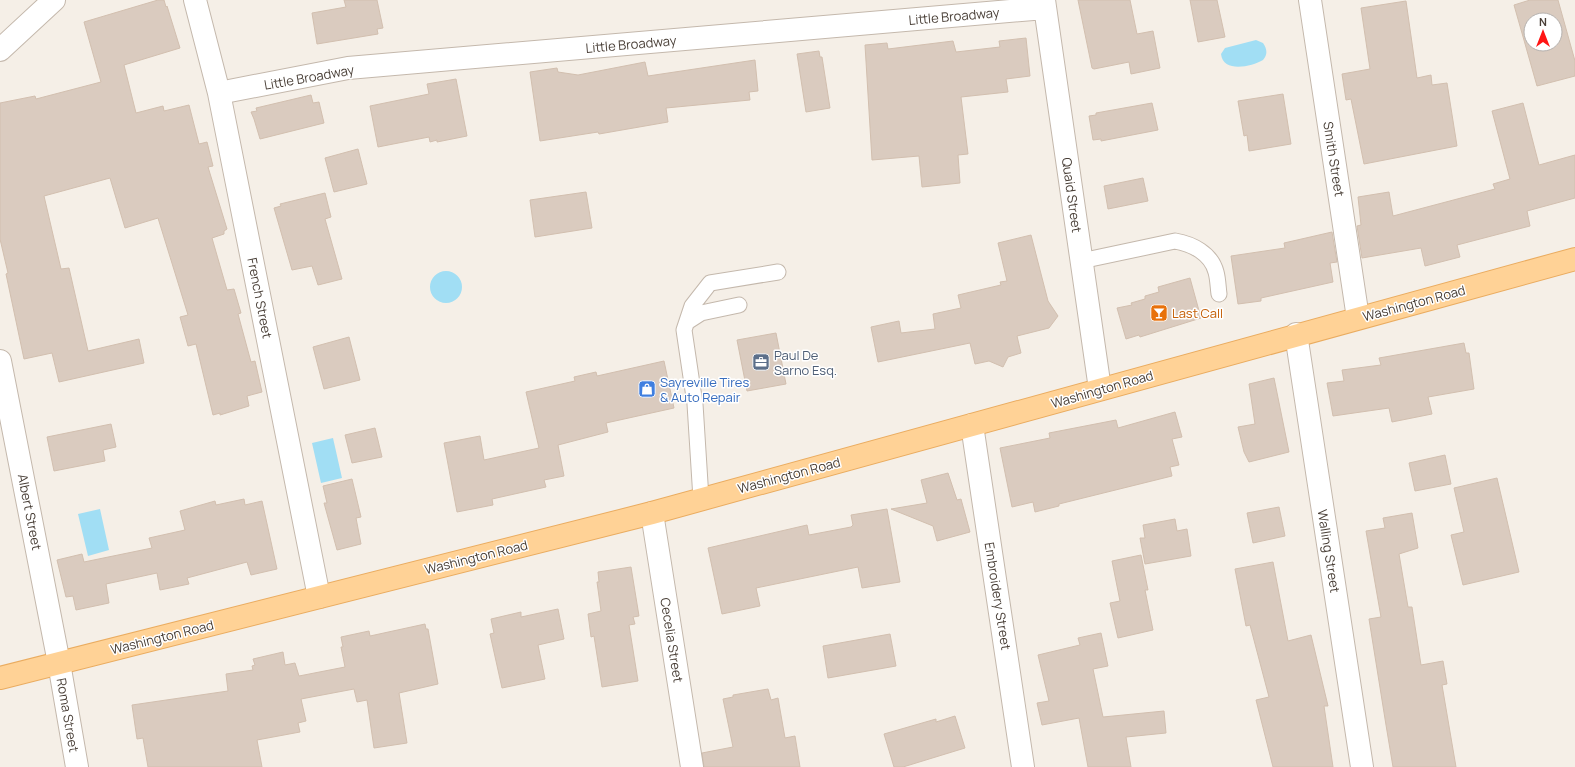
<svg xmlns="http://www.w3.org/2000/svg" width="1575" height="767" viewBox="0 0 1575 767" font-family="Manrope,sans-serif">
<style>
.water{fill:#a1def4}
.building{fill:#dacbbf;stroke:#d2bfaf;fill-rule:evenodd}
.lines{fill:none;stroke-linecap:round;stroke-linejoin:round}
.service-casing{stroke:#c4b8ac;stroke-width:17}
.minor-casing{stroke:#c4b8ac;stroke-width:24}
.primary-casing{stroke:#eaac60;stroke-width:24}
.service{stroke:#fff;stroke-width:15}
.minor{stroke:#fff;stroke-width:22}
.primary{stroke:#ffd296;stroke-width:22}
.labels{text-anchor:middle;stroke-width:3;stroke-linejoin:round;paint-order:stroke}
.street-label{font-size:13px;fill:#483e36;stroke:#fff}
.food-label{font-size:13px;fill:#c56008;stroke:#fff;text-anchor:start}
.service-label{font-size:13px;fill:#4e5e75;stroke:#fff;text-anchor:start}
.shop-label{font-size:13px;fill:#366cbe;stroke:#fff;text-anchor:start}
</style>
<rect width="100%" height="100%" fill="#f5efe7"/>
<path class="water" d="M1256,40L1263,43C1267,49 1268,54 1263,60C1251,67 1223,73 1221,54L1225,48Z
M430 287a16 16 0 1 1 32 0a16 16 0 1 1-32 0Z
M333,438L342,478L321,483L312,443Z
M100,509L109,550L88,556L78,514Z"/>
<path class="building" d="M158,0H164L166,7L167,6L180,48L124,65L136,113L163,106L164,111L189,105L199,144L207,142L213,166L208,167L227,229L224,231V234L212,238L227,290L234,289L241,313L238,314L251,362L255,361L262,392L247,396L249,406L220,415V413L213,415L196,344L188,346L180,317L188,315L158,218L125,228L110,178L44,196L61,269L69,268L88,351L139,339L144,363L59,382L52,353L24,359L6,274L8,273L0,239V103L35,96L36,99L101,82L84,22Z
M344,0H377L383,28L377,29L378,34L317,44L312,13L346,7Z
M1078,0H1130L1137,34L1153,31L1160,68L1131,74L1129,62L1094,69L1092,68Z
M1190,0H1217L1225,37L1198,42Z
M1530,0H1558L1575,61V76L1537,86L1514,5ZM1531,20H1555V44H1531Z
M1406,1L1417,78L1431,75L1432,85L1447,83L1457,146L1364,164L1351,99L1346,100L1342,74L1370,69L1361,8Z
M1026,38L1030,76L1006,79L1008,92L961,97L968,154L958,155L960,183L922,187L919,156L872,160L865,45L887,43L888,49L953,41L956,52L1000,47L999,41Z
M819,51L820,57H822L830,108L806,112L797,54Z
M755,60L758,91L749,92L750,100L666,108L668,122L599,134L598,132L540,141L530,72L557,68L558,72L578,75L645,62L648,76Z
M456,79L467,136L437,142V140L430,142L429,137L378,147L370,106L429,94L427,84Z
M1283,94L1291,144L1249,151L1247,135L1244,136L1238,101Z
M311,95L313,103L319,102L324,123L260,139L254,119L251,112L257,111L256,108Z
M1152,103L1158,130L1101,141V139L1093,140L1089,116L1096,115V113Z
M1523,103L1539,165L1575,155V198L1527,211L1530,226L1457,245L1460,257L1425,266L1421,248L1362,258L1357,226L1361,225L1358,197L1389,192L1393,216L1495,189L1493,184L1510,179L1492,111Z
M358,149L367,184L334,192L325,158Z
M1143,178L1148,201L1108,209L1104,186Z
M586,192L592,228L535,237L530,200Z
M325,193L331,217L325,219L342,279L318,285L312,266L292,270L274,208L281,206L280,204Z
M1332,232L1337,262L1330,263L1333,282L1261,298V301L1238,304L1231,256L1285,248L1284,243Z
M1031,235L1048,301L1058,316L1049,328L1017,336L1021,353L1008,357L1003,367L989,361L975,364L970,343L878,362L871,327L899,321L901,333L935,329L933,314L961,308L958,295L1001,285L1000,282L1007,281L998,243Z
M1190,278L1201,318L1140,337L1139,335L1126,339L1117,308L1132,305L1131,303L1145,299V296L1159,292L1158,287Z
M776,333L786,384L747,391L737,340Z
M349,337L360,380L324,389L313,347Z
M1464,343L1466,353H1469L1474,389L1428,397L1432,414L1392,422L1389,408L1333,416L1327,383L1344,381L1342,370L1381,365L1379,358Z
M664,361L674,408L606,423L608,432L558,445L564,476L544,480L546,487L492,499L493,505L457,512L444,443L480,436L484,460L539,448L526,392L575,381L574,377L596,372L597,376Z
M1274,378L1289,452L1249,462L1244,452L1238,427L1255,424L1249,384Z
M1175,412L1182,437L1172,439L1179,465L1170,467L1172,476L1059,504V506L1035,512L1033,502L1012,507L1000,448L1050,438L1049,433L1116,420L1118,428Z
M111,424L116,447L103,450L105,461L54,471L47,437Z
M375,428L382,457L352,463L345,435Z
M1445,455L1451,484L1415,491L1409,463Z
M948,473L957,500L961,499L970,532L937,541L933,526L891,509L927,503L921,480Z
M1497,478L1519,572L1463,585L1451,535L1464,532L1454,488Z
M352,479L361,517L356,518L361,544L337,550L324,503H327L323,486Z
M244,499L245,505L262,501L277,569L251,575L247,562L187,578L189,584L160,590L157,573L106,584L109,603L76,610L73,596L66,597L57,560L82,554L84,562L152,548L149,538L185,530L180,511L215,501L216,505Z
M1279,507L1285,536L1253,543L1247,513Z
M887,509L900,582L862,588L858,567L756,588L760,606L722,614L708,548L807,525L809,535L851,527L853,525L851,515Z
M1412,513L1418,548L1399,554L1408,607H1412L1421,665L1443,661L1447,684L1442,685L1456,767H1393L1386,725L1369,619L1381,617L1366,531L1385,528L1383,518Z
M1175,519L1177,531L1187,529L1191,556L1145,564L1140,538H1145L1143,525Z
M1141,555L1148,590H1145L1153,630L1118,638L1110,603L1120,601L1112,561Z
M1273,562L1288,641L1311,635L1328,706H1324L1333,767H1273L1256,700L1269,697L1250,625L1246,626L1235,569Z
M631,567L639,616L633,617L635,624L629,625L638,681L602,687L594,636L591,637L588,614L601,611L597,582H599L598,572Z
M558,609L564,639L538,645L545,679L502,688L490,634L494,633L491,619L521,612V617Z
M425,624L426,629H428L438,684L399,693L407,743L374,748L367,700L357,702L354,689L301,699L306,721L298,723L300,732L257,740L262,767H148L143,738L137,739L132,705L228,691L226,674L253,670L252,666L255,665L253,659L283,652L285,665L295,663L299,676L345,667L341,647H343L341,637L369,631L370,636Z
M1101,633L1108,666L1093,669L1103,717L1164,711L1166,733L1126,737L1131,767H1088L1079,718L1042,725L1037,703L1049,701L1038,655L1080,645L1078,638Z
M890,634L896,666L828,678L823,646Z
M768,689L771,700L778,698L785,738L795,736L800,767H704L702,753L733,747L723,699L733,697V695Z
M955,716L965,748L903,767H894L884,734L936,719V722Z"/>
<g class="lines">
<defs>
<path id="service" d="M1081,261L1175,241C1192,244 1211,253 1216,272C1218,279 1218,287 1219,294
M687,322L701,313L739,305
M701,499L695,404L684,330L692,306L710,283L778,272"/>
<path id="minor" d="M195,0L219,93L319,597
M1044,0L1100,389
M1310,0L1358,318
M0,50L54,0
M219,93L348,68L1045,8
M1296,334L1362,767
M0,361L59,663L77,767
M972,425L1023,767
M652,513L692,767"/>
<path id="primary" d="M0,678L652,513L1575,259"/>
</defs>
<use href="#service" class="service-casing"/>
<use href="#minor" class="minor-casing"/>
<use href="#primary" class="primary-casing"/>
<use href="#service" class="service"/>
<use href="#minor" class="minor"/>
<use href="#primary" class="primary"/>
</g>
<defs>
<symbol id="bar-square" viewBox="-11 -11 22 22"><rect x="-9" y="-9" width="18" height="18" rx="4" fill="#e8710a" stroke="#fff"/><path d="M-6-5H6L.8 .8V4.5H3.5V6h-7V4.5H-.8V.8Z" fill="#fff"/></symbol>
<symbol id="office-square" viewBox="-11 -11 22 22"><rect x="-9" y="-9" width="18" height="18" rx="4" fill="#5c6f8a" stroke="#fff"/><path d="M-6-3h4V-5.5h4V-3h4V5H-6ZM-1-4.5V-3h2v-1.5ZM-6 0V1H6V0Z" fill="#fff"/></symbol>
<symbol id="shop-square" viewBox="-11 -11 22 22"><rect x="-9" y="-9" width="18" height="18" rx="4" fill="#3f7fe0" stroke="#fff"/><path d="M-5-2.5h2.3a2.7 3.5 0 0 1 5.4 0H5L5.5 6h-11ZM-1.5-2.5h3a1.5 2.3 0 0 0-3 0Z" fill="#fff"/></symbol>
</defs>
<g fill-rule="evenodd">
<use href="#bar-square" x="1149" y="303" width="20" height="20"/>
<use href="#office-square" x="751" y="352" width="20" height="20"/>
<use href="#shop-square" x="637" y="379" width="20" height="20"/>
</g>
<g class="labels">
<g class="street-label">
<text transform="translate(954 16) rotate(-5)" y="5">Little Broadway</text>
<text transform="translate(631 44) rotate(-5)" y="5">Little Broadway</text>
<text transform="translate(309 77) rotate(-10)" y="5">Little Broadway</text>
<text transform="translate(1334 159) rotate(81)" y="5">Smith Street</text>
<text transform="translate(1072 195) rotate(82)" y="5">Quaid Street</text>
<text transform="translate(260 298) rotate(79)" y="5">French Street</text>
<text transform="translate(1414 303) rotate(-15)" y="5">Washington Road</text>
<text transform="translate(1102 389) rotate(-16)" y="5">Washington Road</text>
<text transform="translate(789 475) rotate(-15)" y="5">Washington Road</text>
<text transform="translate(30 512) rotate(79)" y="5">Albert Street</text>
<text transform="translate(1329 551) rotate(81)" y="5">Walling Street</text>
<text transform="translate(476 557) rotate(-14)" y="5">Washington Road</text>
<text transform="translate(998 596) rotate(81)" y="5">Embroidery Street</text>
<text transform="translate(162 637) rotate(-14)" y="5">Washington Road</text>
<text transform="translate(672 640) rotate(81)" y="5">Cecelia Street</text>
<text transform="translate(68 715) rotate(80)" y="5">Roma Street</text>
</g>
<g class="food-label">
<text x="1172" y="318">Last Call</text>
</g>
<g class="service-label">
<text x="774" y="360">Paul De<tspan x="774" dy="15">Sarno Esq.</tspan></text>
</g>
<g class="shop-label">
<text x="660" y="387">Sayreville Tires<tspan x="660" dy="15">&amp; Auto Repair</tspan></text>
</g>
</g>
<g transform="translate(1543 32)"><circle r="19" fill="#ffffff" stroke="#b6b2af"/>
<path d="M0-3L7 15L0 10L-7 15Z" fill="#ff1514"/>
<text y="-6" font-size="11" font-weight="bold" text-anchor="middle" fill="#483e36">N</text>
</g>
</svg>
